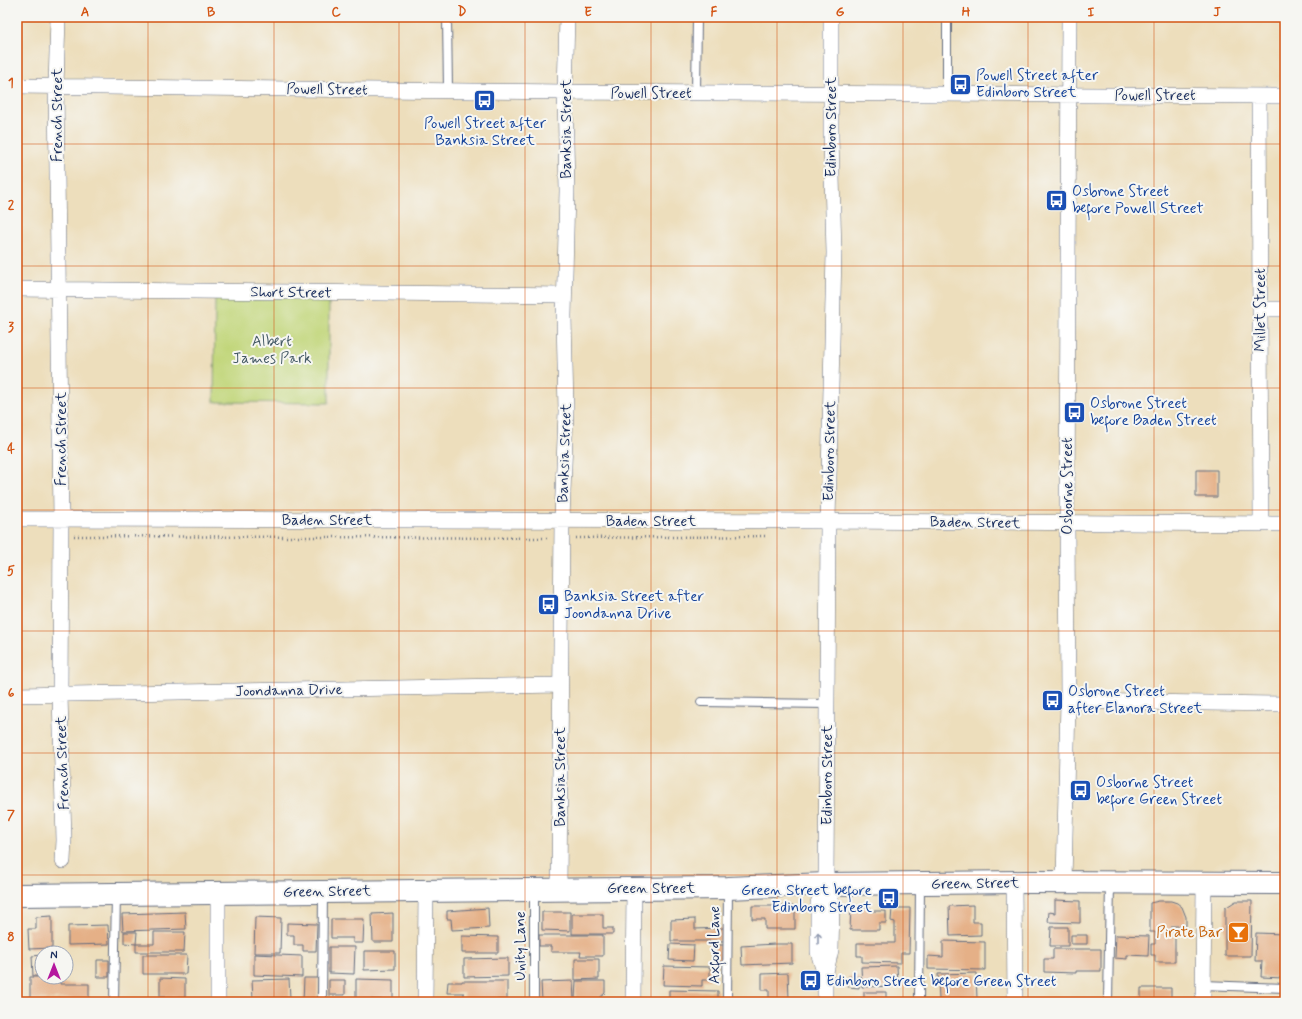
<svg xmlns="http://www.w3.org/2000/svg" width="1302" height="1019" viewBox="0 0 1302 1019" font-family="Mynerve,sans-serif">
<style>
.green{fill:#c1d679;stroke:#6e826c}
.building{fill:#e5b087}
.lines{fill:none;stroke-linecap:round;stroke-linejoin:round}
.lane-casing{stroke:#646c7f;stroke-width:10}
.street-casing{stroke:#646c7f;stroke-width:16}
.primary-casing{stroke:#646c7f;stroke-width:24}
.path{stroke:#646c7f;stroke-width:2.5;stroke-dasharray:1 3;stroke-linecap:butt}
.lane{stroke:#fff;stroke-width:8}
.street{stroke:#fff;stroke-width:15}
.primary{stroke:#fff;stroke-width:22}
.oneway{stroke:#8d97ae}
.grid{fill:none;stroke:#d45514;stroke-width:1;stroke-opacity:0.55}
.labels{text-anchor:middle;stroke-width:4;stroke-linejoin:round;paint-order:stroke}
.transit-label{font-size:15px;fill:#164399;stroke:#f6f6f2;text-anchor:start}
.street-label{font-size:15px;fill:#1b2f5e;stroke:#f6f6f2}
.park-label{font-size:15px;fill:#445965;stroke:#f6f6f2}
.food-label{font-size:15px;fill:#c56008;stroke:#f6f6f2;text-anchor:end}
.neatline{fill:none;stroke:#d45514;stroke-width:1.5}
.grid-label{font-size:13px;text-anchor:middle;font-weight:bold;fill:#d45514}
</style>
<rect width="100%" height="100%" fill="#f6f6f2"/>
<filter id="ink" filterUnits="userSpaceOnUse"><feTurbulence type="fractalNoise" baseFrequency=".025" numOctaves="2"/><feDisplacementMap in="SourceGraphic" scale="8" xChannelSelector="R" yChannelSelector="G"/><feConvolveMatrix kernelMatrix="1 2 1 2 8 2 1 2 1" color-interpolation-filters="sRGB"/></filter>
<filter id="wash" filterUnits="userSpaceOnUse"><feTurbulence type="fractalNoise" baseFrequency=".012" numOctaves="4" result="noise"/><feDisplacementMap in="SourceGraphic" scale="16" xChannelSelector="R" yChannelSelector="G"/><feGaussianBlur stdDeviation="0.9" result="paint"/><feColorMatrix in="noise" values="0 0 0 0 0 0 0 0 0 0 0 0 0 0 0 0 0 1.4 0 .05"/><feComposite in="paint" operator="in"/></filter>
<g filter="url(#wash)">
<rect width="100%" height="100%" fill="#eddebc"/>
<path class="green" d="M215,297H329V403L214,402Z"/>
<g id="blocks">
<path class="building" d="M1196,470H1217V497H1196Z
M1055,900L1080,901V923L1048,922L1049,912L1055,913Z
M1159,901H1171L1177,903L1182,907L1186,917V926H1172V929H1175V962H1155V955H1151V944H1155V932H1150V903Z
M1236,901H1252L1251,956H1225V908Z
M973,905V922H981V935L950,936L949,906Z
M752,906H795V929H765V919H752Z
M851,907H870V911H886V923H879V930H850Z
M488,908L489,928L452,930L451,919H447V911Z
M892,908H910L909,953H901V963L862,962V956H857V943H895V922L891,921Z
M185,912L186,929L123,931L122,914Z
M542,912H570V931L542,930Z
M393,913V942H373L372,914Z
M572,914H603V928H613V934H572Z
M52,916V948L29,949L28,929H36V917Z
M255,917L281,918L280,953H254Z
M331,919H364L363,943H353V938H331Z
M695,919V929L724,928V941H671V920Z
M287,923L317,924L316,951H303V945H294V935H287Z
M108,925L109,944L68,945V926Z
M1051,927H1068V946H1050Z
M124,932H137L136,944L124,943Z
M154,932H185L184,952H136V944H154Z
M1256,933L1284,934L1283,978L1261,977L1262,961H1255Z
M539,935H603V956H580L581,952H551V946H539Z
M1071,935H1087V944H1071Z
M1116,935L1149,936L1148,956L1127,955V959L1115,958Z
M462,936L498,937V953H462Z
M943,941L985,942V970L928,969V956L943,957Z
M670,944L694,945L693,961L669,960Z
M775,944H792V963L742,965L741,946Z
M713,945H724L723,962L713,961Z
M329,947H355L354,974L329,973Z
M1053,949H1101V971H1076V973L1044,972V959H1053Z
M364,951H395V969L364,970Z
M254,954L302,956V977L254,975Z
M42,955V976H33L32,956Z
M143,955H187L186,974H143Z
M508,958V976L464,977V959Z
M575,959H599V979L575,980Z
M97,960H109V977H97Z
M664,966L710,967V980H702V986L663,985Z
M897,966L898,986L862,987L861,967Z
M788,973L789,999L769,1000V990H762V974Z
M976,973L977,999L939,1000L938,974Z
M30,977H60V984H89V999H30Z
M848,977H860L859,988L848,987Z
M160,978L185,979V997H160Z
M304,978H318L317,1002H303Z
M289,979L290,998L253,999L252,980Z
M356,979L393,980V1000L356,999Z
M329,980H345V995H329Z
M462,981H507V1000L464,999V993H447L448,982H462Z
M573,981L574,1000L542,1001L541,982Z
M576,981H605V993L596,1001H581V999H575Z
M1141,988H1171V1000L1141,1002Z
M669,990L718,991V1002H669Z
M864,992H886V1002H864Z
M30,1000H86V1002H30Z
M144,1000H166V1002H144Z"/>
</g>
</g>
<g filter="url(#ink)">
<use href="#blocks" fill-opacity="0" stroke="#646c7f" stroke-width="1"/>
<g class="lines">
<defs>
<path id="lane" d="M447,17L448,91
M696,93L697,17
M947,94V17
M701,702L827,704
M1203,985L1285,988
M114,1002L116,895
M322,1002L323,892
M534,1002V890
M727,1002L728,889
M919,1002L920,884
M1108,1002L1110,883"/>
<path id="street" d="M58,17L56,86L61,519L60,695L64,840L63,861
M17,86L565,92L1285,96
M1259,96L1261,524
M17,289L564,295
M1260,309H1285
M17,519L828,521L1285,524
M17,695L560,685
M1068,701L1285,704
M1064,882L1068,701L1067,523L1069,17
M1014,883L1015,1002
M559,889L562,520L566,411L564,316L567,191L565,92L567,17
M825,975L818,952V903L826,884
M218,1002V893
M425,1002L426,891
M633,1002L634,888
M825,1002V976L831,950L832,903L826,884L828,521L834,253L831,137V17
M1203,1002L1204,882"/>
<path id="primary" d="M17,895L728,888L826,884L1028,882L1285,883"/>
</defs>
<use href="#lane" class="lane-casing"/>
<use href="#street" class="street-casing"/>
<use href="#primary" class="primary-casing"/>
<path class="path" d="M74,536L549,538
M576,538L767,536"/>
<use href="#lane" class="lane"/>
<use href="#street" class="street"/>
<use href="#primary" class="primary"/>
</g>
<defs><path id="oneway-shaft" d="M-6 0H5M1.5-3L5.5 0L1.5 3" fill="none" stroke-width="1.6" stroke-linecap="round" stroke-linejoin="round"/></defs>
<use class="oneway" href="#oneway-shaft" transform="translate(818 938) rotate(-90)"/>
</g>
<path class="grid" d="M148,17V1002M274,17V1002M399,17V1002M525,17V1002M651,17V1002M777,17V1002M903,17V1002M1028,17V1002M1154,17V1002M17,144H1285M17,266H1285M17,388H1285M17,510H1285M17,631H1285M17,753H1285M17,875H1285"/>
<defs>
<symbol id="bus-square" viewBox="-11 -11 22 22"><rect x="-9" y="-9" width="18" height="18" rx="4" fill="#1a4fb4" stroke="#f6f6f2"/><path d="M-5-6H5V4H4V6H2V4H-2V6H-4V4H-5ZM-3.5-4V0h7V-4ZM-3.5 1.2v1.5H-2V1.2ZM2 1.2v1.5H3.5V1.2Z" fill="#fff"/></symbol>
<symbol id="bar-square" viewBox="-11 -11 22 22"><rect x="-9" y="-9" width="18" height="18" rx="4" fill="#e8710a" stroke="#f6f6f2"/><path d="M-6-5H6L.8 .8V4.5H3.5V6h-7V4.5H-.8V.8Z" fill="#fff"/></symbol>
</defs>
<g fill-rule="evenodd">
<use href="#bus-square" x="948" y="72" width="25" height="25"/>
<use href="#bus-square" x="472" y="88" width="25" height="25"/>
<use href="#bus-square" x="1044" y="188" width="25" height="25"/>
<use href="#bus-square" x="1062" y="400" width="25" height="25"/>
<use href="#bus-square" x="536" y="592" width="25" height="25"/>
<use href="#bus-square" x="1040" y="688" width="25" height="25"/>
<use href="#bus-square" x="1068" y="778" width="25" height="25"/>
<use href="#bus-square" x="876" y="886" width="25" height="25"/>
<use href="#bar-square" x="1226" y="920" width="25" height="25"/>
<use href="#bus-square" x="798" y="968" width="25" height="25"/>
</g>
<g class="labels">
<g class="transit-label">
<text x="976" y="80">Powell Street after<tspan x="976" dy="17">Edinboro Street</tspan></text>
<text x="485" y="128" text-anchor="middle">Powell Street after<tspan x="485" dy="17">Banksia Street</tspan></text>
<text x="1072" y="196">Osbrone Street<tspan x="1072" dy="17">before Powell Street</tspan></text>
<text x="1090" y="408">Osbrone Street<tspan x="1090" dy="17">before Baden Street</tspan></text>
<text x="564" y="601">Banksia Street after<tspan x="564" dy="17">Joondanna Drive</tspan></text>
<text x="1068" y="696">Osbrone Street<tspan x="1068" dy="17">after Elanora Street</tspan></text>
<text x="1096" y="787">Osborne Street<tspan x="1096" dy="17">before Green Street</tspan></text>
<text x="872" y="895" text-anchor="end">Green Street before<tspan x="872" dy="17">Edinboro Street</tspan></text>
<text x="826" y="986">Edinboro Street before Green Street</text>
</g>
<g class="street-label">
<text transform="translate(327 89) rotate(1)" y="5">Powell Street</text>
<text x="651" y="98">Powell Street</text>
<text x="1155" y="100">Powell Street</text>
<text transform="translate(57 115) rotate(-90)" y="5">French Street</text>
<text transform="translate(831 127) rotate(-90)" y="5">Edinboro Street</text>
<text transform="translate(566 129) rotate(-90)" y="5">Banksia Street</text>
<text transform="translate(291 292) rotate(1)" y="5">Short Street</text>
<text transform="translate(1260 310) rotate(-90)" y="5">Millet Street</text>
<text transform="translate(61 439) rotate(-90)" y="5">French Street</text>
<text transform="translate(829 451) rotate(-89)" y="5">Edinboro Street</text>
<text transform="translate(564 453) rotate(-88)" y="5">Banksia Street</text>
<text transform="translate(1067 486) rotate(-90)" y="5">Osborne Street</text>
<text x="327" y="525">Baden Street</text>
<text x="651" y="526">Baden Street</text>
<text transform="translate(975 522) rotate(1)" y="5">Baden Street</text>
<text transform="translate(289 690) rotate(-1)" y="5">Joondanna Drive</text>
<text transform="translate(62 763) rotate(-92)" y="5">French Street</text>
<text transform="translate(827 775) rotate(-90)" y="5">Edinboro Street</text>
<text transform="translate(560 777) rotate(-90)" y="5">Banksia Street</text>
<text transform="translate(975 883) rotate(-1)" y="5">Green Street</text>
<text x="651" y="893">Green Street</text>
<text transform="translate(327 891) rotate(-1)" y="5">Green Street</text>
<text transform="translate(714 945) rotate(-90)" y="5">Axford Lane</text>
<text transform="translate(520 946) rotate(-90)" y="5">Unity Lane</text>
</g>
<g class="park-label">
<text x="272" y="346">Albert<tspan x="272" dy="17">James Park</tspan></text>
</g>
<g class="food-label">
<text x="1222" y="937">Pirate Bar</text>
</g>
</g>
<rect width="1302" height="1019" fill="none" stroke="#f6f6f2" stroke-width="44"/>
<g transform="translate(54 965)"><circle r="19" fill="#f6f6f2" stroke="#9ea6b7"/>
<path d="M0-3L7 15L0 10L-7 15Z" fill="#b5179e"/>
<text y="-6" font-size="11" font-weight="bold" text-anchor="middle" fill="#1b2f5e">N</text>
</g>
<rect x="22" y="22" width="1258" height="975" class="neatline"/>
<g class="grid-label">
<text x="85" y="16">A</text>
<text x="211" y="16">B</text>
<text x="336" y="16">C</text>
<text x="462" y="16">D</text>
<text x="588" y="16">E</text>
<text x="714" y="16">F</text>
<text x="840" y="16">G</text>
<text x="966" y="16">H</text>
<text x="1091" y="16">I</text>
<text x="1217" y="16">J</text>
<text x="11" y="87">1</text>
<text x="11" y="209">2</text>
<text x="11" y="331">3</text>
<text x="11" y="453">4</text>
<text x="11" y="575">5</text>
<text x="11" y="697">6</text>
<text x="11" y="819">7</text>
<text x="11" y="941">8</text>
</g>
</svg>
